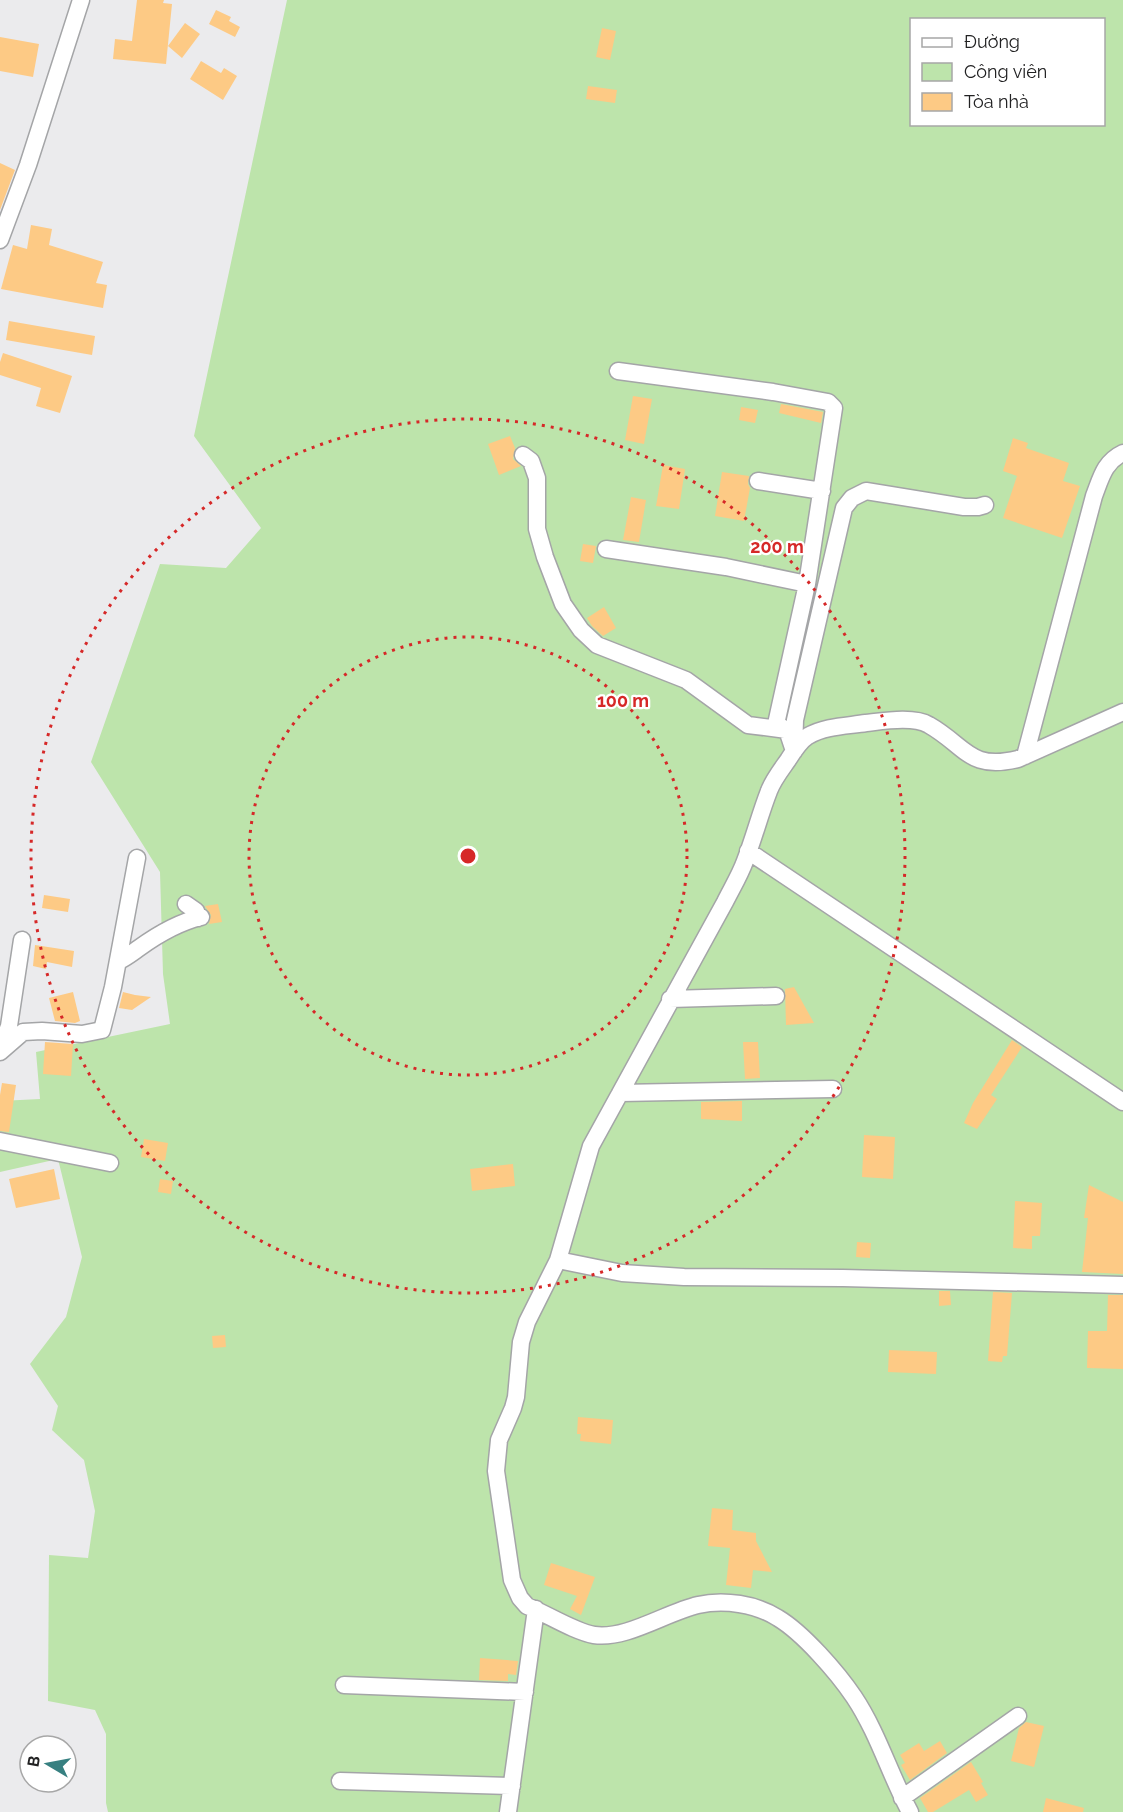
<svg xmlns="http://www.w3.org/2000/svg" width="1123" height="1812" viewBox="0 0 1123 1812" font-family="Raleway,sans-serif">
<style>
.green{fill:#bde4ab;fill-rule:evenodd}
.building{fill:#fdca85}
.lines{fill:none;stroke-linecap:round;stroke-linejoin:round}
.minor-casing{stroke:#a4a5a7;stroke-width:19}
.minor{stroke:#fff;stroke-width:16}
.ring{fill:none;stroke:#d62828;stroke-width:3;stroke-dasharray:3 6}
.centre{fill:#d62828;stroke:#fff;stroke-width:3}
.ring-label{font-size:18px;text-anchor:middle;font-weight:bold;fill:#d62828;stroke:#fff;stroke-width:4.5;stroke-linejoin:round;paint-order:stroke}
</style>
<rect width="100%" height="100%" fill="#ebebed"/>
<path class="green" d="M287,0H1123V1812H108L106,1803V1734L95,1710L48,1701L49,1555L88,1558L95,1511L84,1460L52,1430L58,1406L30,1364L66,1317L82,1257L58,1159L0,1172V1101L40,1099L36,1052L170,1024L163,974L160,872L91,762L160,564L226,568L261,528L194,436ZM912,20H1104V124H912Z"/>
<path class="building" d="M137,0H164L163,3L172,4L166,64L113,59L115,39L132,41Z
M216,10L231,17L229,21L240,27L235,37L209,24Z
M185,23L200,34L182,58L168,46Z
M602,28L616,31L610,60L596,57Z
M0,37L39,44L33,77L0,71Z
M201,61L221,73L224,68L237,76L223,100L190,79Z
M588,86L617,90L615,103L586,99Z
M0,163L15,170L0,210Z
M31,225L52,229L49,245L103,262L96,283L107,285L103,308L1,289L13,245L27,249Z
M9,321L95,336L92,355L6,340Z
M3,353L72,376L60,413L36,406L41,388L0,375V362Z
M633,396L652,399L644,444L625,440Z
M781,404L823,412L821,423L779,413Z
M741,407L758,410L755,423L739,420Z
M510,436L515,448L513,459L521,466L499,475L488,444Z
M1013,438L1028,443L1026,448L1069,463L1063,481L1080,486L1062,538L1003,518L1017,476L1003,471Z
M663,465L685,469L679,509L656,506Z
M722,472L749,476L748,484L750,488L744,521L715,516Z
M631,497L646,500L639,542L623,540Z
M583,544L596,546L593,563L580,561Z
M604,607L616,628L603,636L592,626L587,618Z
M44,895L70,899L68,912L42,908Z
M218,904L222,922L209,924L211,915L205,906Z
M35,945L74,951L72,967L47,962L46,969L33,966Z
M794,987L814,1023L786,1025L785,989Z
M73,992L80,1021L75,1023L55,1021L49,998Z
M123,992L135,995L151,997L132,1010L119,1008Z
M1012,1040L1022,1047L991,1095L997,1099L977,1129L964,1123L973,1103Z
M45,1042L73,1044L71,1076L43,1074Z
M743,1042H758L760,1078L745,1079Z
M2,1083L16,1085L9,1132L0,1131V1095Z
M742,1101V1121L701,1119V1102Z
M864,1135L895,1137L893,1179L862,1177Z
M144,1139L168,1143L165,1161L141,1157Z
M513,1164L515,1186L472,1191L470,1169Z
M54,1169L60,1199L16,1208L9,1179Z
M160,1179L173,1181L171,1194L158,1192Z
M1089,1185L1123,1202V1274L1082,1272L1088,1218H1084Z
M1015,1201L1042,1203L1040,1236H1032V1249L1013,1248Z
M857,1242L871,1243L870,1258L856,1257Z
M939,1291H950L951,1305L939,1306Z
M993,1292L1012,1293L1007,1356H1003L1002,1362L988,1361Z
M1108,1295H1123V1369L1087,1368L1088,1331H1107Z
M225,1335L226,1347L213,1348L212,1336Z
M889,1350L937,1352L936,1374L888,1372Z
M578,1417L613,1420L611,1444L580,1441L581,1434H577Z
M712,1508L733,1510L732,1530L756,1533V1541L772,1572L753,1570L751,1588L726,1585L730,1548L708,1546Z
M551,1563L595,1577L581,1615L570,1609L577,1596L544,1585Z
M480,1658L518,1661L516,1675L508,1674V1681L479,1680Z
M1026,1722L1044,1726L1034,1767L1011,1761L1019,1728Z
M940,1741L947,1753L910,1780L901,1765L905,1763L900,1755L919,1743L924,1751Z
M971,1762L983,1782L981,1783L988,1795L976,1802L969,1790L933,1812H928L920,1798Z
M1046,1798L1084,1808L1083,1812H1043Z"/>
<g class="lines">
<defs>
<path id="minor" d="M0,240L28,165L81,0
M618,371L773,392L828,402L834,408L807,584L776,724L787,730
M523,455L531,461L537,478V529L545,557L563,604L581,630L597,645L686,680L748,725L787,730L794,751L795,720L844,508L852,498L866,491L964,507H978L985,505
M758,481L822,491
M606,549L726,567L807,584
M1025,756L1094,496C1101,478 1104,462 1123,453
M748,851L1123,1102
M186,904L196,911L198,918
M119,961C127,957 132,953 139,948C157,935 180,922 201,917
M670,999L776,996
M0,1050L9,1026L22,940
M0,1052L23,1032L42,1031L82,1034L102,1030L113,987L137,858
M620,1093L833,1089
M0,1141L110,1163
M558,1260L622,1273L684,1277L843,1278L1123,1285
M344,1685L525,1692
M340,1781L512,1786
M902,1798L1018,1716
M508,1812L536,1609
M910,1812C890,1775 878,1733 854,1697C837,1672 803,1633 778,1618C756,1604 724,1599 698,1605C667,1612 626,1640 594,1635C575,1632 545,1613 527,1606L520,1598L512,1580L496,1471L499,1440L513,1408L516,1397L521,1342L527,1322L558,1260L591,1146L725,902C732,888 740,875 745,861C754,838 760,814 769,791C773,780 781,770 788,760C793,752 800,741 808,736C825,726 847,726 866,723C884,721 914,716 929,725C966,746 969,771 1018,759L1123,712"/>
</defs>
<use href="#minor" class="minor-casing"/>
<use href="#minor" class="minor"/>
</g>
<g class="ring">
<circle cx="468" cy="856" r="219"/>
<circle cx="468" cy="856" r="437"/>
</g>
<circle cx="468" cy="856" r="9" class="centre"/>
<g class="ring-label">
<text x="777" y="553">200 m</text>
<text x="623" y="707">100 m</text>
</g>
<rect x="910" y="18" width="195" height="108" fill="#ffffff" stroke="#a7a7a7" stroke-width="1.5"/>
<rect x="922" y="38" width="30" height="9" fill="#ffffff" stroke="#a7a7a7" stroke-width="1.5"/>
<text x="964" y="48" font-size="18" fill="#222223">Đường</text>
<rect x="922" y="63" width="30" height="18" fill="#bde4ab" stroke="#a7a7a7" stroke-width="1.5"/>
<text x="964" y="78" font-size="18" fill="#222223">Công viên</text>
<rect x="922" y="93" width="30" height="18" fill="#fdca85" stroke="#a7a7a7" stroke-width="1.5"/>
<text x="964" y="108" font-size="18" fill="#222223">Tòa nhà</text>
<g transform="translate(48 1764) rotate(280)"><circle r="28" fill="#ffffff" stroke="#a7a7a7" stroke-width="1.5"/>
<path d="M0-4.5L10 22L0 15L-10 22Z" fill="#378081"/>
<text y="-9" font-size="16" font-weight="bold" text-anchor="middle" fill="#222223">B</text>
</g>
</svg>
